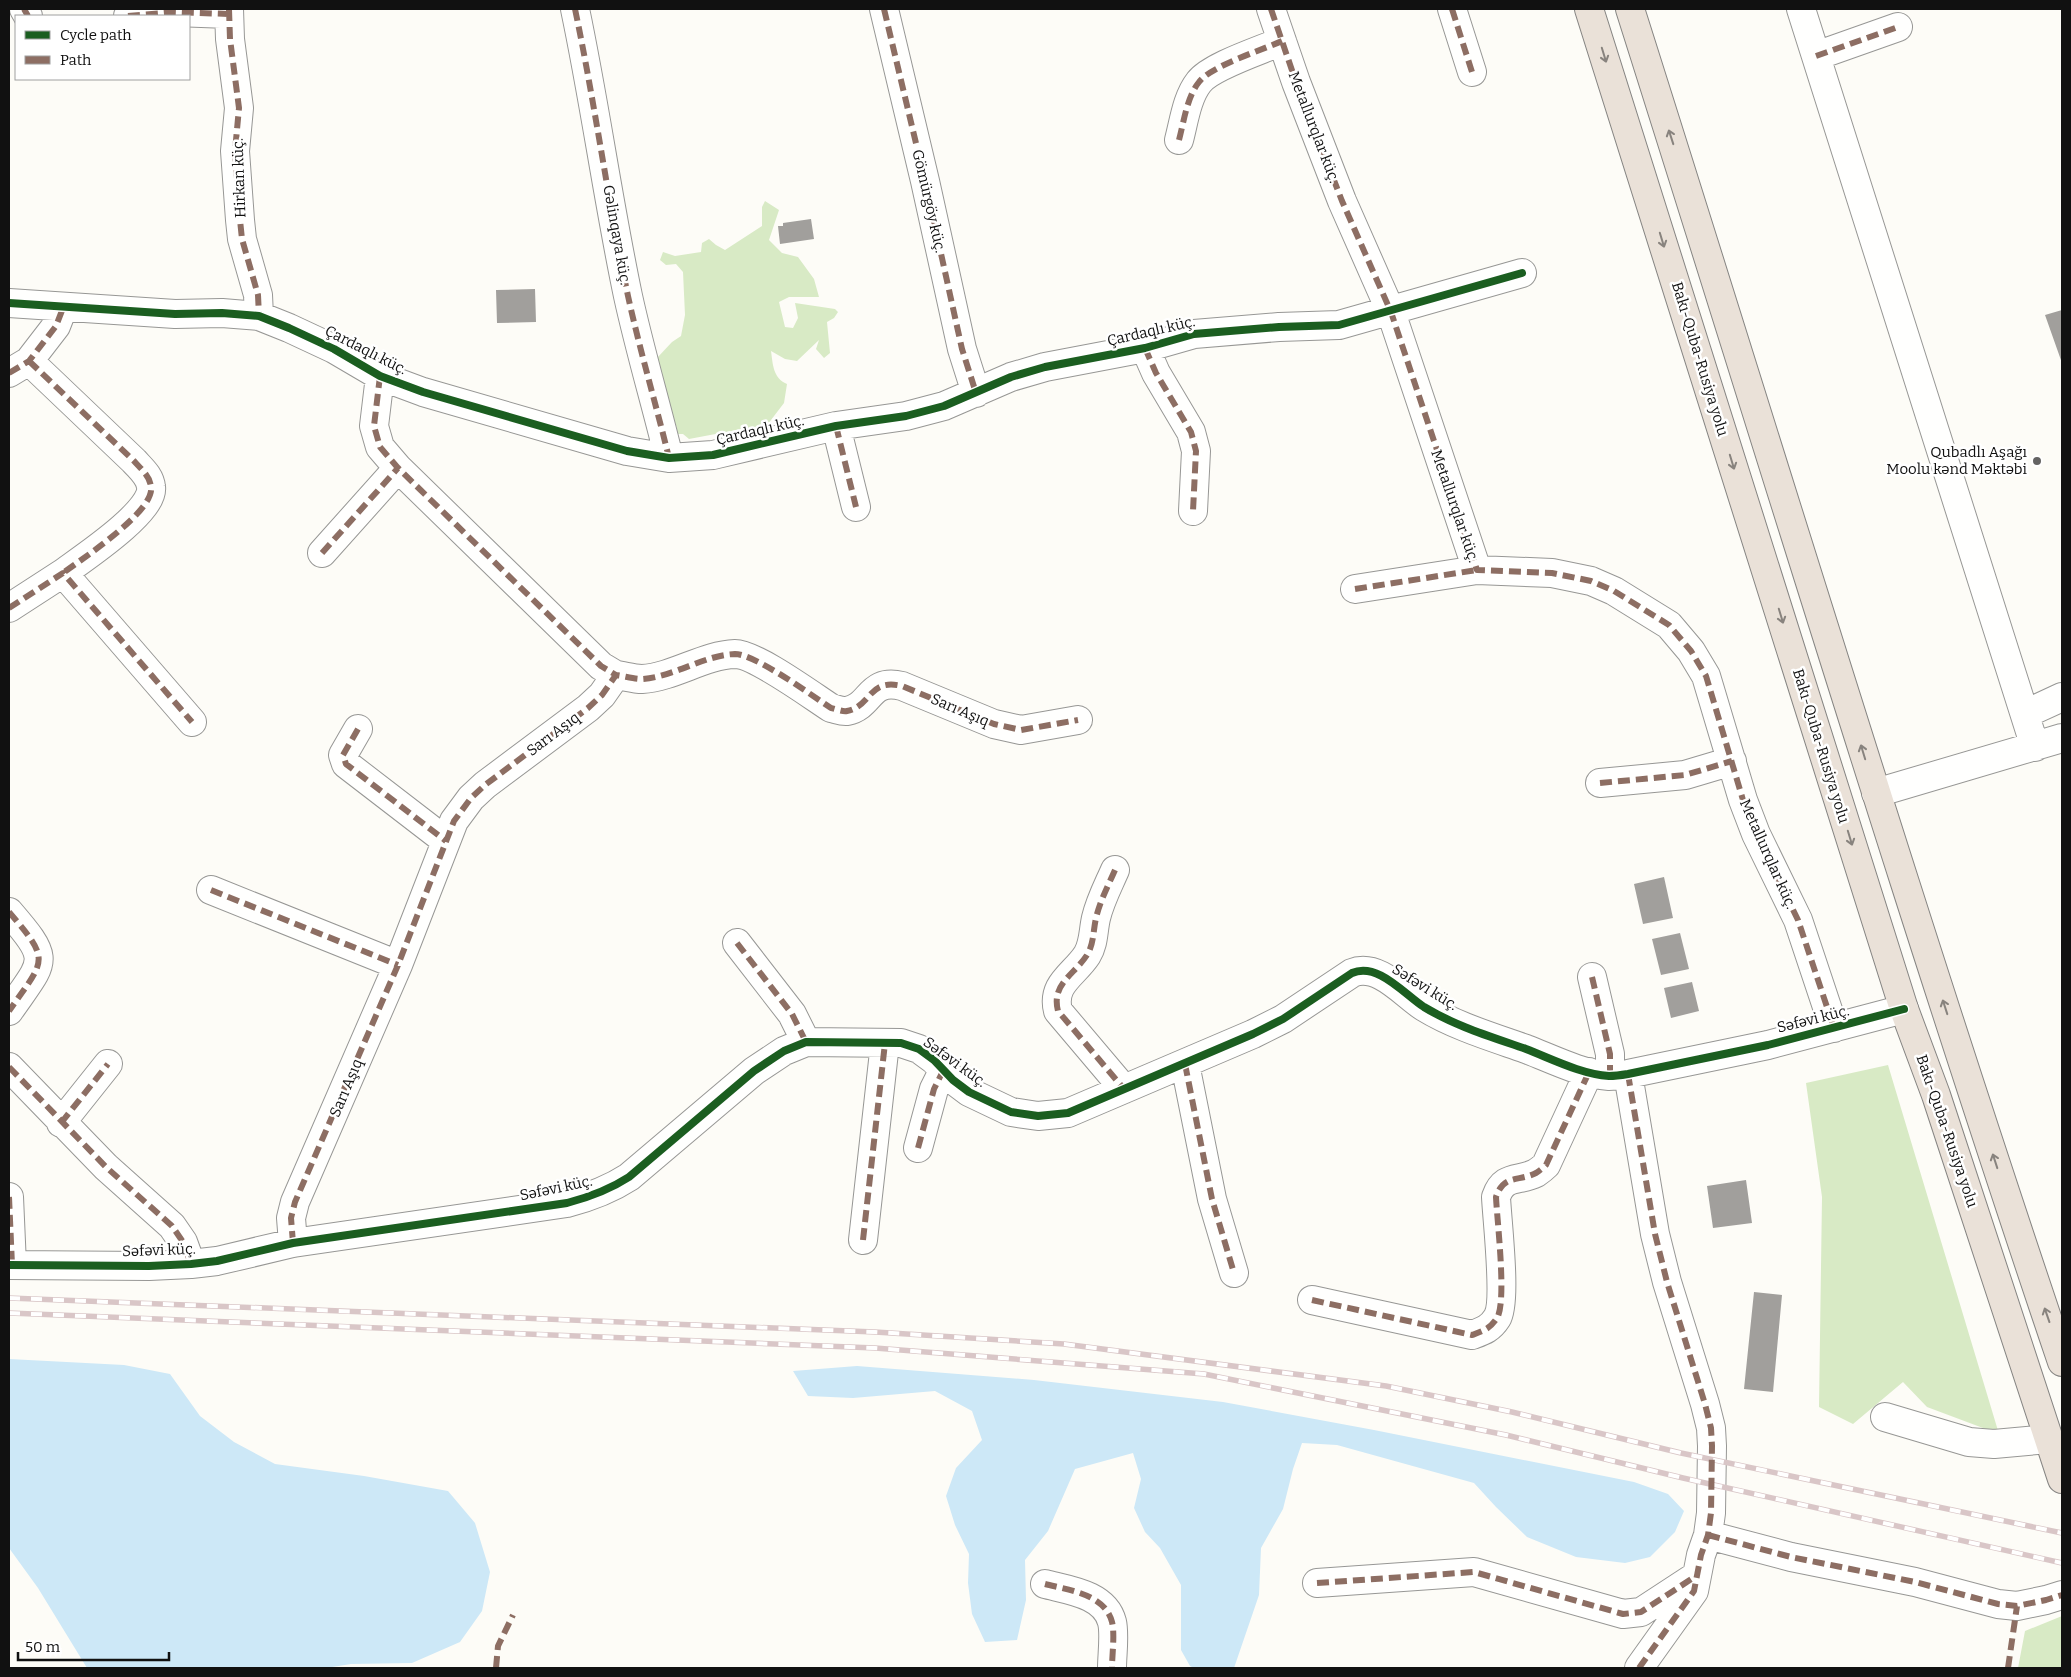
<svg xmlns="http://www.w3.org/2000/svg" width="2071" height="1677" viewBox="0 0 2071 1677" font-family="Bitter,serif">
<style>
.forest{fill:#d8eac5}
.water{fill:#cde8f7}
.building{fill:#a19f9c}
.lines{fill:none;stroke-linecap:round;stroke-linejoin:round}
.minor-casing{stroke:#979795;stroke-width:30}
.highway-casing{stroke:#858482;stroke-width:30}
.minor{stroke:#fffffe;stroke-width:28}
.highway{stroke:#eae1d8;stroke-width:28}
.rail-casing{stroke:#d9c6c7;stroke-width:5.5}
.rail{stroke:#fff;stroke-width:4;stroke-dasharray:11;stroke-linecap:butt}
.quiet{stroke:#8d6e63;stroke-width:6;stroke-dasharray:12 6;stroke-linecap:butt}
.cycleway-casing{stroke:#fff;stroke-width:11}
.cycleway{stroke:#1b5e20;stroke-width:8}
.oneway{stroke:#88837e}
.poi-dot{fill:#646362;stroke:#fff;stroke-width:2}
.labels{text-anchor:middle;stroke-width:5;stroke-linejoin:round;paint-order:stroke}
.street-label{font-size:15px;fill:#111;stroke:#fff}
.poi-label{font-size:15px;fill:#111;stroke:#fff;text-anchor:end}
</style>
<rect width="100%" height="100%" fill="#fdfcf7"/>
<path class="forest" d="M765,201L779,210L769,240L782,253L798,257L814,279L819,297H789L779,302L785,327L793,328L798,318L795,303L835,309L838,312L834,318L827,322L830,353L824,358L816,349L819,340L797,361L785,359L771,351C773,365 773,378 787,384L784,403L758,437L742,429L689,439L683,434H676L677,428L670,409L657,358L672,342L681,336L685,315L683,272L676,264L666,265L660,260L663,252L675,256L701,252L702,243L709,239L716,245L725,250L762,226V207Z
M1888,1065L1999,1434L1927,1407L1903,1382L1853,1424L1819,1407L1822,1197L1806,1083Z
M2062,1616V1668H2018L2025,1631Z"/>
<path class="water" d="M9,1359L124,1365L170,1374L200,1416L234,1442L275,1464L364,1476L448,1491L475,1523L490,1572L482,1611L460,1642L412,1663L351,1664L326,1668H87L38,1588L9,1548Z
M857,1366L1034,1380L1223,1402L1374,1430L1634,1482L1668,1494L1684,1511L1675,1532L1650,1557L1625,1563L1576,1557L1527,1537L1496,1507L1474,1483L1337,1445L1302,1443L1293,1469L1283,1509L1261,1548L1259,1595L1234,1668H1194L1190,1666L1181,1650V1585L1160,1548L1145,1532L1134,1508L1141,1479L1133,1453L1075,1469L1048,1531L1025,1560L1026,1600L1017,1640L985,1642L972,1614L968,1583L969,1554L955,1525L946,1496L956,1468L982,1440L972,1411L935,1391L853,1398L808,1396L793,1371Z"/>
<path class="building" d="M811,219L814,239L780,244L778,226H783V223Z
M535,289L536,322L497,323L496,290Z
M2062,310V363L2045,315Z
M1664,877L1673,918L1643,924L1634,884Z
M1680,933L1689,969L1661,975L1652,939Z
M1692,982L1699,1011L1671,1018L1664,988Z
M1746,1180L1752,1223L1713,1228L1707,1186Z
M1754,1292L1782,1295L1773,1392L1744,1389Z"/>
<g class="lines">
<defs>
<path id="minor" d="M24,9L28,16
M229,9L230,39L239,108L235,151L240,220L242,239L258,295L259,316
M575,9C595,104 608,201 628,296C640,351 656,404 669,458
M884,9L925,181L962,349L976,393
M1271,9L1296,82L1342,201L1391,312L1477,570L1552,573L1591,581L1614,591L1669,625L1691,651L1706,676L1743,800L1756,834L1798,920L1834,1028
M1452,9L1472,72
M1801,9L2035,747
M128,16L175,12L228,14
M1816,56L1898,27
M1179,140C1184,121 1187,97 1199,82C1211,66 1262,50 1282,41
M9,303L175,314L222,313L259,316L289,328L334,349L380,376L423,392L627,451L669,458L713,455L836,426L906,416L944,406L1011,377L1045,367L1145,348L1194,334L1279,327L1339,325L1522,273
M1145,348L1156,373L1191,432L1196,451L1193,511
M29,361L134,461C141,469 150,476 151,487C155,511 82,559 63,573
M9,373L29,361L56,326L63,308
M380,376L374,426L380,447L398,468L601,666L616,675
M836,426L856,507
M322,553L398,468
M1355,589L1477,570
M9,608L63,573L192,722
M2025,714L2062,697
M358,729L343,755L346,764L446,841
M1600,783L1685,775L1732,761
M1876,793L2062,738
M1115,870C1108,886 1100,901 1096,918C1093,931 1094,944 1087,955C1074,975 1051,984 1058,1011L1124,1089
M211,890L398,965
M9,912C52,962 45,959 9,1011
M737,943L792,1014L806,1042
M1592,977L1610,1054V1076
M1185,1064L1212,1199L1234,1273
M9,1067L106,1167L172,1226L183,1242L191,1264
M1628,1074L1655,1234L1667,1282L1705,1404L1711,1428L1712,1446L1711,1513L1708,1535L1701,1555L1694,1591L1639,1668
M61,1123L108,1064
M918,1148L934,1089L944,1069
M9,1197L12,1265
M863,1240L885,1043
M293,1243L291,1218L295,1202L398,965L454,821L471,798L485,785L588,708L602,695L616,675C624,676 634,679 642,679C674,677 704,655 735,654C755,654 811,695 831,708C836,709 843,712 847,711C872,706 868,678 902,686L994,724L1021,730L1078,720
M9,1265L149,1266L191,1264L217,1261L293,1243L567,1203C590,1197 609,1190 629,1177L754,1071L784,1051L806,1042L901,1043L919,1049L934,1060L953,1080L969,1092L1011,1112L1038,1116L1068,1113L1253,1034L1283,1019L1352,973C1378,962 1404,994 1424,1007C1455,1026 1492,1037 1526,1049C1552,1059 1581,1074 1609,1076C1615,1076 1622,1075 1628,1074L1768,1045L1904,1009
M1312,1300L1472,1335C1483,1331 1490,1329 1497,1318C1507,1302 1497,1220 1496,1197C1504,1174 1518,1182 1536,1173C1539,1171 1543,1168 1546,1165L1589,1072
M1885,1417L1969,1442L1994,1444L2049,1439
M1708,1535L1791,1557L1915,1582L1998,1604L2017,1606L2046,1600L2062,1595
M1317,1583L1474,1572L1623,1614L1641,1612L1696,1576
M1045,1584C1068,1590 1105,1594 1112,1622C1115,1634 1112,1655 1112,1668"/>
<path id="highway" d="M1589,9L1904,1009L1936,1095L2062,1479
M1630,9C1773,460 1910,913 2062,1362"/>
</defs>
<use href="#minor" class="minor-casing"/>
<use href="#highway" class="highway-casing"/>
<use href="#minor" class="minor"/>
<use href="#highway" class="highway"/>
<defs>
<path id="rail" d="M9,1298L875,1332L1064,1344L1386,1386L1512,1412L1681,1453L2062,1533
M9,1313L875,1348L1204,1374L1506,1435L1683,1478L2062,1563"/>
</defs>
<use href="#rail" class="rail-casing"/>
<use href="#rail" class="rail"/>
<path class="quiet" d="M24,9L28,16
M229,9L230,39L239,108L235,151L240,220L242,239L258,295L259,316
M575,9C595,104 608,201 628,296C640,351 656,404 669,458
M884,9L925,181L962,349L976,393
M1271,9L1296,82L1342,201L1391,312L1477,570L1552,573L1591,581L1614,591L1669,625L1691,651L1706,676L1743,800L1756,834L1798,920L1834,1028
M1452,9L1472,72
M128,16L175,12L228,14
M1816,56L1898,27
M1179,140C1184,121 1187,97 1199,82C1211,66 1262,50 1282,41
M1145,348L1156,373L1191,432L1196,451L1193,511
M29,361L134,461C141,469 150,476 151,487C155,511 82,559 63,573
M9,373L29,361L56,326L63,308
M380,376L374,426L380,447L398,468L601,666L616,675
M836,426L856,507
M322,553L398,468
M1355,589L1477,570
M9,608L63,573L192,722
M358,729L343,755L346,764L446,841
M1600,783L1685,775L1732,761
M1115,870C1108,886 1100,901 1096,918C1093,931 1094,944 1087,955C1074,975 1051,984 1058,1011L1124,1089
M211,890L398,965
M9,912C52,962 45,959 9,1011
M737,943L792,1014L806,1042
M1592,977L1610,1054V1076
M1185,1064L1212,1199L1234,1273
M9,1067L106,1167L172,1226L183,1242L191,1264
M1628,1074L1655,1234L1667,1282L1705,1404L1711,1428L1712,1446L1711,1513L1708,1535L1701,1555L1694,1591L1639,1668
M61,1123L108,1064
M918,1148L934,1089L944,1069
M9,1197L12,1265
M863,1240L885,1043
M293,1243L291,1218L295,1202L398,965L454,821L471,798L485,785L588,708L602,695L616,675C624,676 634,679 642,679C674,677 704,655 735,654C755,654 811,695 831,708C836,709 843,712 847,711C872,706 868,678 902,686L994,724L1021,730L1078,720
M1312,1300L1472,1335C1483,1331 1490,1329 1497,1318C1507,1302 1497,1220 1496,1197C1504,1174 1518,1182 1536,1173C1539,1171 1543,1168 1546,1165L1589,1072
M1708,1535L1791,1557L1915,1582L1998,1604L2017,1606L2046,1600L2062,1595
M1317,1583L1474,1572L1623,1614L1641,1612L1696,1576
M1045,1584C1068,1590 1105,1594 1112,1622C1115,1634 1112,1655 1112,1668
M496,1668L498,1646L513,1615
M2008,1668L2017,1606"/>
<defs>
<path id="cycleway" d="M9,303L175,314L222,313L259,316L289,328L334,349L380,376L423,392L627,451L669,458L713,455L836,426L906,416L944,406L1011,377L1045,367L1145,348L1194,334L1279,327L1339,325L1522,273
M9,1265L149,1266L191,1264L217,1261L293,1243L567,1203C590,1197 609,1190 629,1177L754,1071L784,1051L806,1042L901,1043L919,1049L934,1060L953,1080L969,1092L1011,1112L1038,1116L1068,1113L1253,1034L1283,1019L1352,973C1378,962 1404,994 1424,1007C1455,1026 1492,1037 1526,1049C1552,1059 1581,1074 1609,1076C1615,1076 1622,1075 1628,1074L1768,1045L1904,1009"/>
</defs>
<use href="#cycleway" class="cycleway-casing"/>
<use href="#cycleway" class="cycleway"/>
</g>
<defs><path id="oneway-shaft" d="M-6 0H5M1.5-3L5.5 0L1.5 3" fill="none" stroke-width="1.6" stroke-linecap="round" stroke-linejoin="round" transform="scale(1.25)"/></defs>
<g class="oneway">
<use href="#oneway-shaft" transform="translate(1604 55) rotate(73)"/>
<use href="#oneway-shaft" transform="translate(1671 137) rotate(-108)"/>
<use href="#oneway-shaft" transform="translate(1662 240) rotate(73)"/>
<use href="#oneway-shaft" transform="translate(1732 462) rotate(73)"/>
<use href="#oneway-shaft" transform="translate(1781 616) rotate(73)"/>
<use href="#oneway-shaft" transform="translate(1863 752) rotate(-107)"/>
<use href="#oneway-shaft" transform="translate(1850 838) rotate(73)"/>
<use href="#oneway-shaft" transform="translate(1945 1007) rotate(-108)"/>
<use href="#oneway-shaft" transform="translate(1995 1161) rotate(-108)"/>
<use href="#oneway-shaft" transform="translate(2047 1315) rotate(-109)"/>
</g>
<circle class="poi-dot" cx="2037" cy="461" r="5"/>
<g class="labels">
<g class="street-label">
<text transform="translate(1314 127) rotate(69)" y="5">Metallurqlar küç.</text>
<text transform="translate(239 178) rotate(-92)" y="5">Hirkan küç.</text>
<text transform="translate(929 201) rotate(77)" y="5">Gömürgöy küç.</text>
<text transform="translate(617 235) rotate(80)" y="5">Gəlinqaya küç.</text>
<text transform="translate(1151 331) rotate(-13)" y="5">Çardaqlı küç.</text>
<text transform="translate(366 350) rotate(27)" y="5">Çardaqlı küç.</text>
<text transform="translate(1700 359) rotate(73)" y="5">Bakı-Quba-Rusiya yolu</text>
<text transform="translate(760 430) rotate(-13)" y="5">Çardaqlı küç.</text>
<text transform="translate(1455 506) rotate(71)" y="5">Metallurqlar küç.</text>
<text transform="translate(960 710) rotate(23)" y="5">Sarı Aşıq</text>
<text transform="translate(553 734) rotate(-37)" y="5">Sarı Aşıq</text>
<text transform="translate(1821 746) rotate(73)" y="5">Bakı-Quba-Rusiya yolu</text>
<text transform="translate(1768 854) rotate(66)" y="5">Metallurqlar küç.</text>
<text transform="translate(1425 987) rotate(32)" y="5">Səfəvi küç.</text>
<text transform="translate(1813 1019) rotate(-14)" y="5">Səfəvi küç.</text>
<text transform="translate(955 1062) rotate(36)" y="5">Səfəvi küç.</text>
<text transform="translate(346 1088) rotate(-67)" y="5">Sarı Aşıq</text>
<text transform="translate(1947 1131) rotate(71)" y="5">Bakı-Quba-Rusiya yolu</text>
<text transform="translate(556 1188) rotate(-12)" y="5">Səfəvi küç.</text>
<text transform="translate(159 1250) rotate(-2)" y="5">Səfəvi küç.</text>
</g>
<g class="poi-label">
<text x="2027" y="457">Qubadlı Aşağı<tspan x="2027" dy="17">Moolu kənd Məktəbi</tspan></text>
</g>
</g>
<rect width="2071" height="1677" fill="none" stroke="#111111" stroke-width="20"/>
<rect x="15" y="15" width="175" height="65" fill="#ffffff" stroke="#a0a0a0"/>
<rect x="25" y="31" width="25" height="8" fill="#1b5e20" stroke="#a0a0a0"/>
<text x="60" y="40" font-size="15" fill="#111111">Cycle path</text>
<rect x="25" y="56" width="25" height="8" fill="#8d6e63" stroke="#a0a0a0"/>
<text x="60" y="65" font-size="15" fill="#111111">Path</text>
<path d="M18 1652v8h151v-8" fill="none" stroke="#111111" stroke-width="2.5"/>
<text x="25" y="1652" font-size="15" fill="#111111" stroke="#ffffff" stroke-width="4" paint-order="stroke">50 m</text>
</svg>
